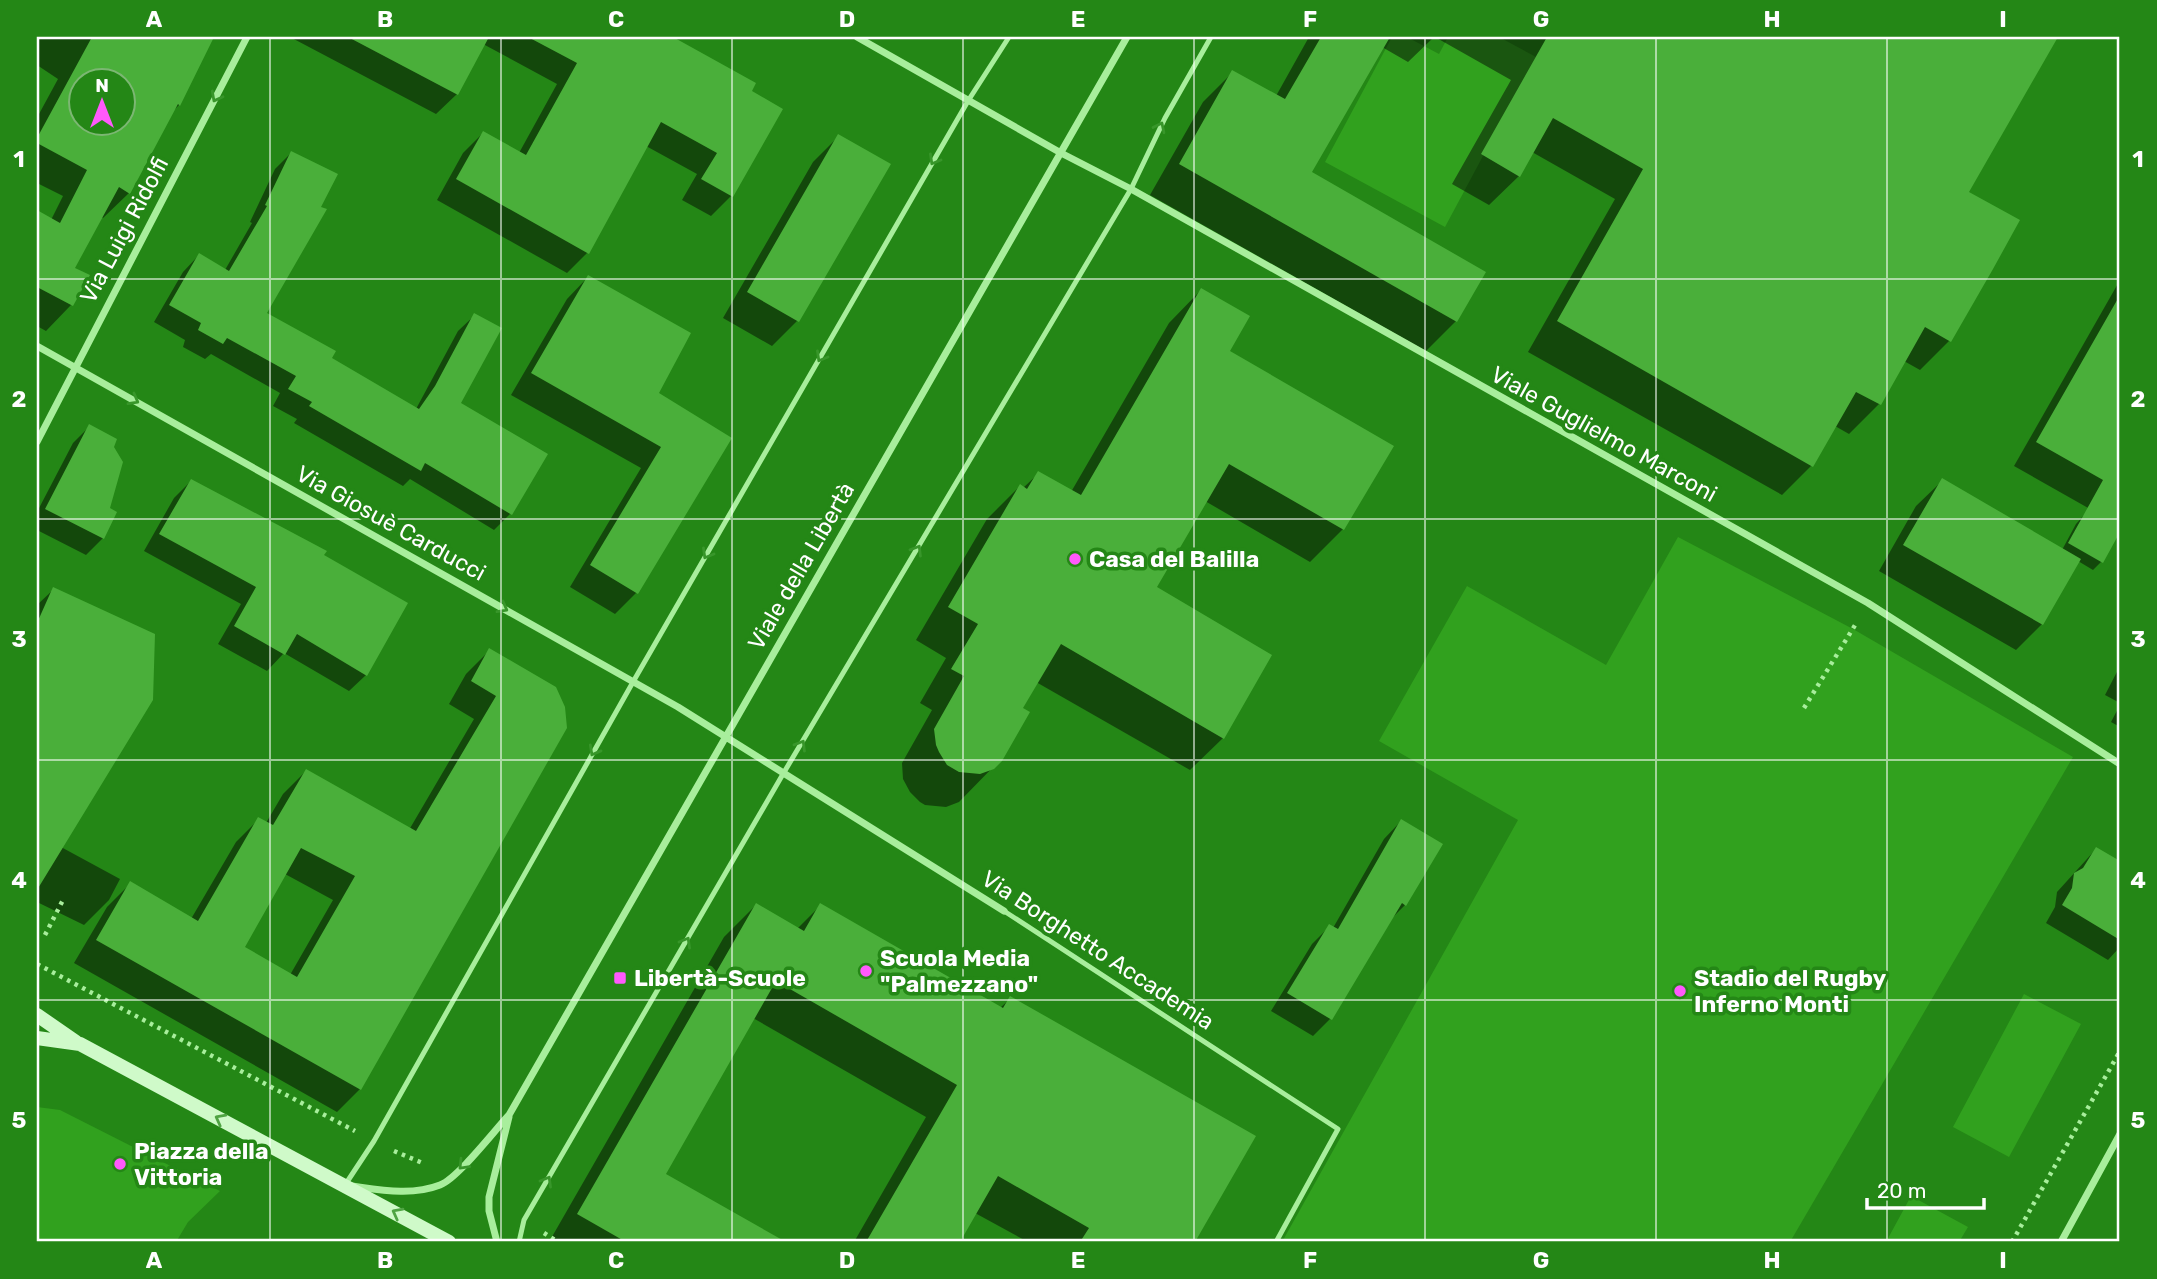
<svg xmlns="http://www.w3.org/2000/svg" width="2157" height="1279" viewBox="0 0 2157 1279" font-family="Rubik,sans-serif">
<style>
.green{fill:#31a11e}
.shadow{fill:#0007;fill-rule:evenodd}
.building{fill:#4aaf3a;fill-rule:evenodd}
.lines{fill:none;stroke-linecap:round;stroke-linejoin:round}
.path{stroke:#a8ee9c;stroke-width:4.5;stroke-dasharray:3.5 5;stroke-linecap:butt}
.lane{stroke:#a8ee9c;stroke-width:5}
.street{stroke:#a8ee9c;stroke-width:7}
.secondary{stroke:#cffac9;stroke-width:14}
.oneway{stroke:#38962a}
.oneway2{stroke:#4fa443}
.grid{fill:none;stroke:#fff;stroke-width:2;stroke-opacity:0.55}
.poi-dot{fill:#ff59fc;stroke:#248716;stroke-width:2.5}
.labels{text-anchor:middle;stroke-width:7;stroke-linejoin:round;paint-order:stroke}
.street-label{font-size:23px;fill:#fff;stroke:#248716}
.poi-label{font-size:23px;font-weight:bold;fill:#fff;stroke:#248716;text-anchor:start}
.neatline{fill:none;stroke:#fff;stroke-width:2.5}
.grid-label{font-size:23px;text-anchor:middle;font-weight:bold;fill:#fff}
</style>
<rect width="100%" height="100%" fill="#248716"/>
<path class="green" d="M1392,37H1407L1439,54L1448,37H1499L1536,57L1445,227L1325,162Z
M1678,537L1853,629L2073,757L1790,1242H1282L1518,820L1379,741L1467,586L1606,665Z
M2024,994L2081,1024L2009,1157L1953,1127Z
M37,1107L60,1110L220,1191L188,1222L176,1242H37Z
M1911,1196L1968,1227L1959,1242H1886Z"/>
<path class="shadow" d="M37,37H213L179,105L172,112L129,193L103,218L101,217L73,269L88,276L71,305L46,331L37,326V212L51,220L63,196L37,183V112L39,114L58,79L37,65ZM80,80H122V122H80Z
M290,37H424L473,63L457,94L436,114Z
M470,37H669L731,70L749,92L731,196L711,216L682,200L697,174L646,146L587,253L567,273L437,200L463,153L483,133L519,153L557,84Z
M1309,37H1434L1408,62L1382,47L1310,173L1456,321L1426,351L1150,195L1203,102L1233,72L1276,96Z
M1435,37H1702L1707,39L1708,37L2055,38L1967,192L1950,340L1920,370L1904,361L1879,404L1849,434L1835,426L1811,466L1782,495L1528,352L1615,199L1532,152L1519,176L1489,205L1452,184L1511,80Z
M839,136L797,321L772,346L723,318L813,162Z
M291,153L264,313L330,358L416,409L458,331L475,315L459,403L510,514L494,530L410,479L403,486L294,423L297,419L273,406L280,393L211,354L205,359L183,347L185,340L154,322L183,272L199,255L225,270L252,223L250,222L275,169Z
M588,277L657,394L730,438L636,593L615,614L570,587L641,468L511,395L567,299Z
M2120,280V489L2097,513L2014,466Z
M1201,290L1227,352L1343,529L1310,562L1205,501L1155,588L1223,738L1190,770L1036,682L1020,709L1000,760L959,802L946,807L925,805L920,802L910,792L903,779L902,763L932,710L920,703L946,658L916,640L987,519L1020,486L1023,488L1039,473L1071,492L1169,323Z
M90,426L103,538L86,555L37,530V512L73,443Z
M191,481L322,555L366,675L349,691L284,653L267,671L218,644L241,604L144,551L174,498Z
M1942,481L2062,550L2076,524L2084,515L2101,562L2093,570L2078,561L2042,624L2016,650L1879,571L1916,506Z
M54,589L61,847L120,879L109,900L84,925L37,902V605Z
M489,651L565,728L360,1089L337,1112L74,963L107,907L130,884L191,919L236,842L259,819L266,823L283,794L306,771L409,830L474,719L449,704L466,674ZM285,874L333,900L290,975L243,948Z
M2120,666V703L2105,695Z
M2120,705V727L2111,722Z
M1401,821L1405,905L1390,920L1330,1019L1313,1036L1271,1011L1312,944L1330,926L1333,928L1384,839Z
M2096,849L2120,863V947L2108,960L2046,923L2055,907L2057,892Z
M756,905L797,929L820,906L1000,1008L1011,998L1254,1137L1193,1242H1028L975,1213L958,1242H854L926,1117L753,1018L664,1175L783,1242H549L724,937Z"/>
<path class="building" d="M92,37H214L180,106L178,104L130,194L119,187L75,268L90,275L73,306L37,287V210L60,223L87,170L37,143V138ZM80,80H122V122H80Z
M348,37H489L458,95Z
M528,37H673L756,83L752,91L783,109L733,197L701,179L717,153L661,122L589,254L456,179L483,131L526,155L577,63Z
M1321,37H1390L1312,172L1486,272L1457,322L1179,164L1232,70L1285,99Z
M1547,37H2058L1969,192L2020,220L1993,269L1951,342L1925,327L1881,405L1856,392L1813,467L1557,321L1643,169L1553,118L1520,177L1481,154Z
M838,134L891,164L799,322L747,292Z
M291,151L338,174L321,207L327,209L267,313L336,351L332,358L419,409L435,386L474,313L502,328L461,403L548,454L512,515L425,463L421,471L309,406L312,402L288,389L296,376L227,338L223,344L198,330L201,323L169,305L199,253L229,271L267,206L265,205Z
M588,275L691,333L659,393L732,438L638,594L590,565L661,447L531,373Z
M1201,288L1250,316L1230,351L1394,446L1344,530L1229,464L1157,587L1272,655L1224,739L1061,644L1023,708L1030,712L1002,761L994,769L980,774L959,772L947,765L939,752L936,745L934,729L964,676L951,669L978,624L948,607L1020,484L1027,489L1038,471L1081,495Z
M2120,295V532L2103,563L2068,543L2103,480L2036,442Z
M89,424L117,439L114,447L123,462L110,508L117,512L104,539L45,509Z
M1942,478L2081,559L2043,625L1903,545Z
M191,479L327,551L324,555L408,603L367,676L297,634L285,655L234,626L256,587L159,534Z
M53,587L155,634L153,700L37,890V623Z
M489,648L556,687L565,707L567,728L361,1090L96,940L130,881L198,921L258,817L273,825L306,769L416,831L496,696L471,681ZM301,848L355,876L297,977L245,947Z
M1401,819L1443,844L1406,906L1402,903L1332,1020L1287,993L1329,924L1338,929Z
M2096,847L2120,861V940L2062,905L2072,888L2074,873L2083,868Z
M756,903L804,931L820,903L1003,1008L1010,996L1256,1136L1195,1242H1080L1089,1228L998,1176L960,1242H866L957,1085L776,981L666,1174L786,1242H626L577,1214Z"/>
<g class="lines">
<path class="path" d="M1804,708L1857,622
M45,935L64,898
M37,964L355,1131
M394,1151L425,1164
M544,1233L558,1242
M2012,1242L2120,1051"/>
<path class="lane" d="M1004,911L1338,1129L1276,1242
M345,1185L374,1141L633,682L968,101L1009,37
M519,1242L524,1220L783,774L1131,189L1165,118L1211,37"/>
<path class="street" d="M857,37L1061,153L1131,189L1868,603L2120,764
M37,346L678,707L1004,911
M37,442L247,37
M352,1186C381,1190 412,1196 440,1185C458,1178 494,1131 509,1115L1127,37
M497,1242L489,1211V1197L509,1117
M2061,1242L2120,1134"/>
<path class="secondary" d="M37,1015L76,1042
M37,1038L80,1044L449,1242"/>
</g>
<defs><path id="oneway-chevron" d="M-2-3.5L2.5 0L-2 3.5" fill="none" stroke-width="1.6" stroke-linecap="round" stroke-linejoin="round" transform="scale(1.75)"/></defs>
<g class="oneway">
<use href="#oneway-chevron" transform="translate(216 97) rotate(118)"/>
<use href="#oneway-chevron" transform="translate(1160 127) rotate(-64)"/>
<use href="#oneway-chevron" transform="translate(934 160) rotate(120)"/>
<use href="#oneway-chevron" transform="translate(821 357) rotate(120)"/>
<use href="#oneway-chevron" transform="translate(134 400) rotate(29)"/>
<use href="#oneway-chevron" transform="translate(917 550) rotate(-59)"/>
<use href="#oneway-chevron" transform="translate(707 554) rotate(120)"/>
<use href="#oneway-chevron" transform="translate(503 608) rotate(29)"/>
<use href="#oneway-chevron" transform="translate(801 745) rotate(-59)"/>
<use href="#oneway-chevron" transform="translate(594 751) rotate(119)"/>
<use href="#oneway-chevron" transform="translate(686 942) rotate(-60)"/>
<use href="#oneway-chevron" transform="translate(463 1165) rotate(134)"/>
<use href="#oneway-chevron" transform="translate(547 1181) rotate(-60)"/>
</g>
<g class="oneway2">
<use href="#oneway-chevron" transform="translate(220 1119) rotate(-152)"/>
<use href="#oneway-chevron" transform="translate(397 1213) rotate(-152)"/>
</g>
<path class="grid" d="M270,37V1242M501,37V1242M732,37V1242M963,37V1242M1194,37V1242M1425,37V1242M1656,37V1242M1887,37V1242M37,279H2120M37,519H2120M37,760H2120M37,1000H2120"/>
<g class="poi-dot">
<circle cx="1075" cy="559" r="7"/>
<circle cx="866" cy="971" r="7"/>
<rect x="613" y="971" width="14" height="14" rx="3.5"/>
<circle cx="1680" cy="991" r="7"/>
<circle cx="120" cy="1164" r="7"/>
</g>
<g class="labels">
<g class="street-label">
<text transform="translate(124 230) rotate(-62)" y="8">Via Luigi Ridolfi</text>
<text transform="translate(1604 434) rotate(29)" y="8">Viale Guglielmo Marconi</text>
<text transform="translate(391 523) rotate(29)" y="8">Via Giosuè Carducci</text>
<text transform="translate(801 566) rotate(-60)" y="8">Viale della Libertà</text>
<text transform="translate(1098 950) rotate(33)" y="8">Via Borghetto Accademia</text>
</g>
<g class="poi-label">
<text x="1089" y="567">Casa del Balilla</text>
<text x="880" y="966">Scuola Media<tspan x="880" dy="26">"Palmezzano"</tspan></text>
<text x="634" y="986">Libertà-Scuole</text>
<text x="1694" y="986">Stadio del Rugby<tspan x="1694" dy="26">Inferno Monti</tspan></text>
<text x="134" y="1159">Piazza della<tspan x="134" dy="26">Vittoria</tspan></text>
</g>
</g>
<rect width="2157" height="1279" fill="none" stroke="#248716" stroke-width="77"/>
<g transform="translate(102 102)"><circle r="33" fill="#248716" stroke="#7cb773" stroke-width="2"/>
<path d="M0-5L12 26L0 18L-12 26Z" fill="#ff59fc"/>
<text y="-10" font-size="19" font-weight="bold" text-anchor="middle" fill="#ffffff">N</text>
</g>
<path d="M1867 1198v10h117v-10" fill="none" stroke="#ffffff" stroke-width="3.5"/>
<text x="1877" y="1198" font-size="21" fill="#ffffff" stroke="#248716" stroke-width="5" paint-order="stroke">20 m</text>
<rect x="38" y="38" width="2080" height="1202" class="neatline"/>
<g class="grid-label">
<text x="154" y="27">A</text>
<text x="385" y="27">B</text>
<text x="616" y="27">C</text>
<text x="847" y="27">D</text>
<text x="1078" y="27">E</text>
<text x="1310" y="27">F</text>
<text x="1541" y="27">G</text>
<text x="1772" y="27">H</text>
<text x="2003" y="27">I</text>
<text x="19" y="167">1</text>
<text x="2138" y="167">1</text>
<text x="19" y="407">2</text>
<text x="2138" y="407">2</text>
<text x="19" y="647">3</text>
<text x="2138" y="647">3</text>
<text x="19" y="888">4</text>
<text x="2138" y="888">4</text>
<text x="19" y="1128">5</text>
<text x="2138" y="1128">5</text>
<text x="154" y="1268">A</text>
<text x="385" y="1268">B</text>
<text x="616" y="1268">C</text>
<text x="847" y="1268">D</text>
<text x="1078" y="1268">E</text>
<text x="1310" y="1268">F</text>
<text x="1541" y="1268">G</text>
<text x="1772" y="1268">H</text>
<text x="2003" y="1268">I</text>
</g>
</svg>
